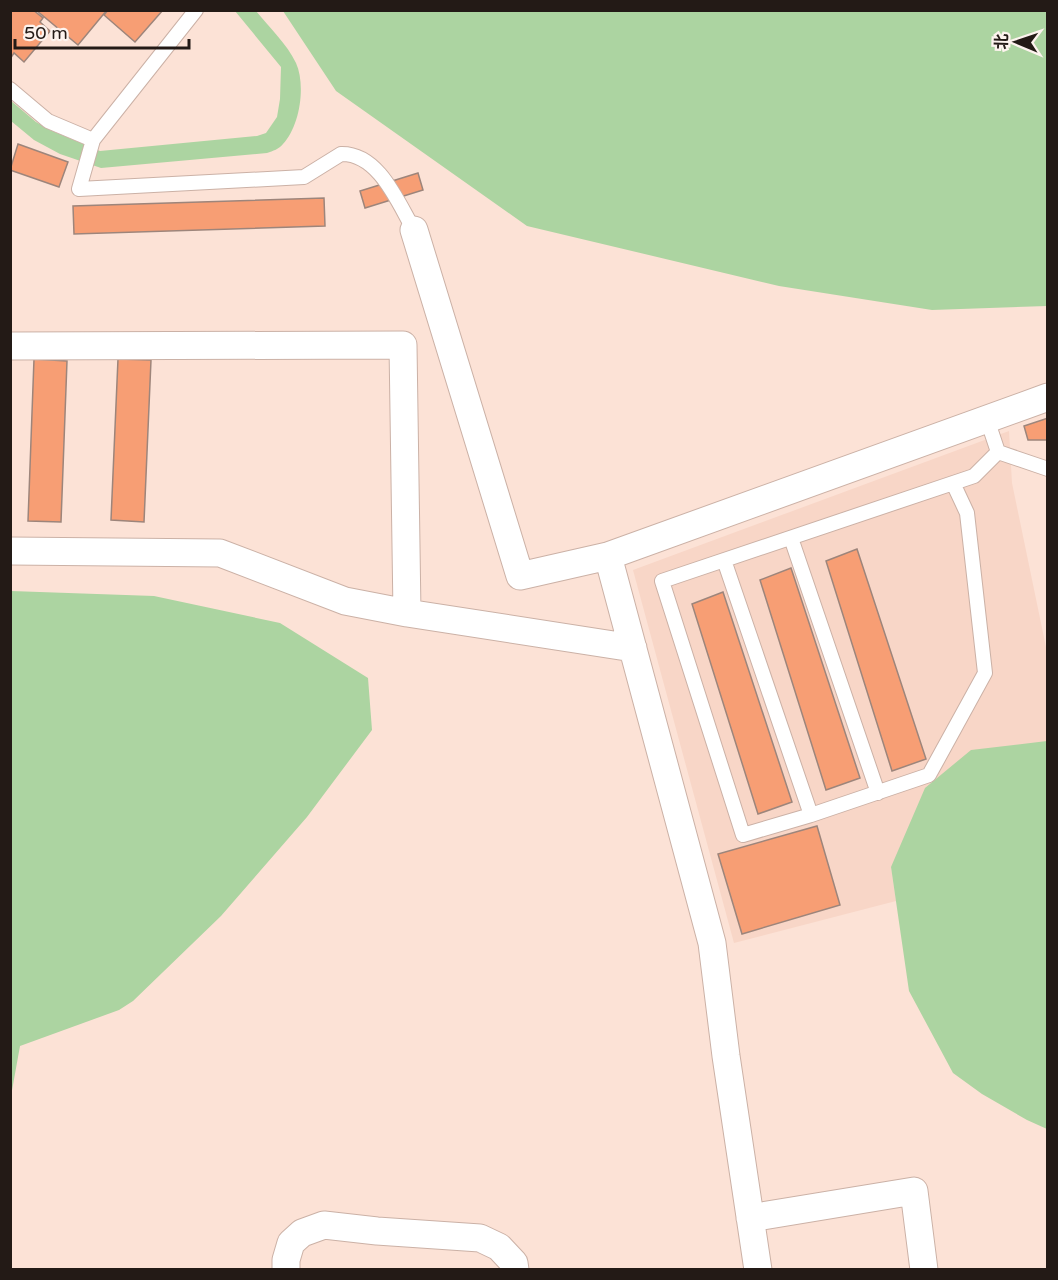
<svg xmlns="http://www.w3.org/2000/svg" width="1058" height="1280" viewBox="0 0 1058 1280" font-family="'Varela Round','Noto Sans SC',sans-serif">
<style>
.built{fill:#f8d6c7}
.green{fill:#acd4a1}
.building{fill:#f79e74;stroke:#9d857b;stroke-width:1.5}
.lines{fill:none;stroke-linecap:round;stroke-linejoin:round}
.service-casing{stroke:#cbb1a6;stroke-width:16}
.minor-casing{stroke:#cbb1a6;stroke-width:29}
.service{stroke:#fff;stroke-width:14}
.minor{stroke:#fff;stroke-width:27}
</style>
<rect width="100%" height="100%" fill="#fce2d6"/>
<path class="built" d="M1009,431L1012,483L1047,652V741L891,867L896,901L734,943L633,570Z"/>
<path class="green" d="M235,11H256C269,27 287,44 296,63C306,85 300,126 283,144C279,149 273,151 267,153L101,168L60,154L34,140L11,121L10,100L36,122L50,130L100,151L257,136L266,133L277,117L280,99L281,67Z
M283,11H1047V306L932,310L779,286L527,226L336,91Z
M11,591L154,596L280,623L368,678L372,730L307,817L221,916L133,1001L119,1010L20,1046L11,1096Z
M1047,741V1129L1027,1120L982,1094L953,1073L909,991L891,867L925,788L971,750Z"/>
<path class="building" d="M10,10H33L43,18L40,22L50,31L24,62L14,53L12,56L10,54Z
M36,10H107L78,45Z
M108,10H163L135,42L104,15Z
M18,144L68,162L59,187L10,170Z
M418,173L423,190L365,208L360,191Z
M324,198L325,226L74,234L73,206Z
M34,359L67,361L61,522L28,521Z
M118,359L151,360L144,522L111,520Z
M1048,418V440H1028L1024,426Z
M857,549L926,759L892,771L826,561Z
M791,568L860,778L826,790L760,580Z
M723,592L792,802L758,814L692,604Z
M817,826L840,905L742,934L718,854Z"/>
<g class="lines">
<defs>
<path id="service" d="M10,89L48,121L93,140L79,189L304,177L341,154C379,153 398,203 414,230
M93,140L196,10
M987,419L998,452L1048,469
M953,483L967,513L985,673L929,775L811,815L743,835L662,581L974,476L998,452
M791,538L878,793
M724,560L811,815"/>
<path id="minor" d="M414,230L520,576L608,556L1048,397
M10,346L403,345L407,613
M10,551L220,553L345,601L407,613L633,648
M608,556L712,943L726,1056L758,1270
M750,1218L914,1191L924,1270
M286,1270V1260L291,1243L302,1233L324,1225L377,1231L480,1238L499,1247L514,1263L515,1270"/>
</defs>
<use href="#service" class="service-casing"/>
<use href="#minor" class="minor-casing"/>
<use href="#service" class="service"/>
<use href="#minor" class="minor"/>
</g>
<rect width="1058" height="1280" fill="none" stroke="#231a16" stroke-width="24"/>
<g transform="translate(1016 42) rotate(272)" stroke="#fdf3ee" stroke-width="4.5" paint-order="stroke">
<path d="M0-4.5L10 22L0 15L-10 22Z" fill="#231a16"/>
<text y="-9" font-size="16" font-weight="bold" text-anchor="middle" fill="#231a16">北</text>
</g>
<path d="M15 39v9h174v-9" fill="none" stroke="#231a16" stroke-width="3"/>
<text x="24" y="39" font-size="18" fill="#231a16" stroke="#fdf3ee" stroke-width="4.5" paint-order="stroke">50 m</text>
</svg>
